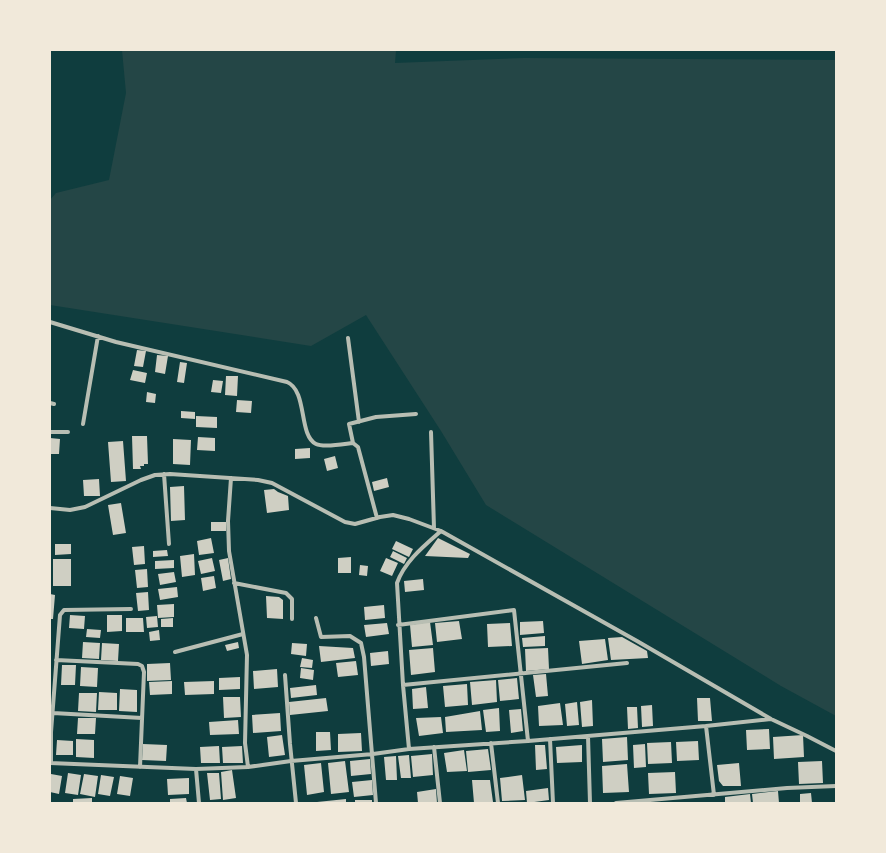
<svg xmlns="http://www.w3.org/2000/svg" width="886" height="853" viewBox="0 0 886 853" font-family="'IBM Plex Serif',serif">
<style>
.green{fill:#244646}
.building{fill:#cfcfc3}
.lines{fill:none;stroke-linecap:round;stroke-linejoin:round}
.minor{stroke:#b8beb3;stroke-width:4}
</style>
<rect width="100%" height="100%" fill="#0f3d3e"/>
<path class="green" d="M122,50H396L395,63L524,58L836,60V716L781,686L486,505L441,431L366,315L311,346L50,305V200L56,193L109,180L126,93Z"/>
<path class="building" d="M137,350L146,351L143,367L134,366Z
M157,355L168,356L165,374L155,372Z
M180,362L187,363L184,383L177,382Z
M133,370L147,373L145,383L130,380Z
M226,376H238L237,396L225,395Z
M213,380L223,381L221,393L211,392Z
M147,392L156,394L155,403L146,402Z
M237,400L252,401L251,413L236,412Z
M181,411L195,412V419L181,418Z
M196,416L217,417V428L196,427Z
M132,436H147L148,464H144V466H140L141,469H133Z
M198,437L215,438V451L197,450Z
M50,438L60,439L59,454H50Z
M173,439L191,440L190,465L173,464Z
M123,441L126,481L111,482L108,442Z
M310,448V458L295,459V449Z
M335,456L338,468L327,471L324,459Z
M387,478L389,487L374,491L372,482Z
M99,479L100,496H84L83,480Z
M184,486L185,520L171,521L170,487Z
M274,489L278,492L288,496L289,510L267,513L264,490Z
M121,503L126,533L113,535L108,505Z
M211,522H226V531H211Z
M211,538L214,553L199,555L197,541Z
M438,538L470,554L468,558L425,556Z
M396,541L413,549L409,557L392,549Z
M55,544H71V554L55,555Z
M144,546L145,564L134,565L132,547Z
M167,550L168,556L153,557V551Z
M393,551L407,558L404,564L390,557Z
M194,554L195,575L182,577L180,556Z
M351,557V573H338V558Z
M212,558L215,571L201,574L198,561Z
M228,558L231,579L223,581L219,560Z
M386,558L398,563L392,576L380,571Z
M53,559H71V586H53Z
M174,560V568L155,569V561Z
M360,565L368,566L367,576L359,575Z
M147,569L148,587L137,588L135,570Z
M174,572L176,582L160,585L158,574Z
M214,576L216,588L203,591L201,578Z
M423,579L424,590L405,592L404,581Z
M177,587L178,597L160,600L158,589Z
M148,592L149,610L138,611L136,593Z
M50,594L55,595L53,619H50Z
M266,596L279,597L283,600V619L267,618Z
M174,604V617L158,618L157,605Z
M384,605L385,618L365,620L364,607Z
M70,615L85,616L84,629L69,628Z
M107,615H122V631L107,632Z
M157,616L158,627L147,628L146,617Z
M126,618H143L144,632H126Z
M173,618V627H161V619Z
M459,621L462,639L437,642L435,623Z
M543,621L544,633L520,635V622Z
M430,622L433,645L412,647L410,625Z
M387,623L389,634L366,637L364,625Z
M510,623L512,646L488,647L487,624Z
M87,629L101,630L100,638L86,637Z
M159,630L160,640L150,641L149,632Z
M545,636V646L523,647L522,638Z
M622,637L647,651L648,658L611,660L608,638Z
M605,639L608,660L582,664L579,641Z
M83,642L100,643L99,659L82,658Z
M238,642L239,648L227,651L225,645Z
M102,643L119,644L118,661L101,660Z
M292,643L307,644L306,656L291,654Z
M319,646L353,648L355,658L321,662Z
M433,648L435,672L411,675L409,650Z
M548,648L549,669L526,671L525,649Z
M388,651L389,664L371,666L370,653Z
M302,658L313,660L312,668L300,667Z
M356,661L358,675L338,677L336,663Z
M170,663L171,680L147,681V664Z
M62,665H76L75,685H61Z
M81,667L98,668L97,687L80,686Z
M301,668L314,670L313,680L300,678Z
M277,669L278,687L254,689L253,671Z
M546,674L548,696L536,697L533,675Z
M240,677V689L219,690V678Z
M517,678L519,699L500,701L498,680Z
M496,680L497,702L472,705L470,682Z
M172,681V694L150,695L149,682Z
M214,681V694L185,695L184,682Z
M467,684L468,705L445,707L443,686Z
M316,685L317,695L291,698L290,688Z
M426,687L428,708L413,709L412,689Z
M120,689L137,690V712L119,711Z
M99,692L117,693V710H98Z
M79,693H97L96,712L78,711Z
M223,697H240L241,717L224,718Z
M326,698L328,711L290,715L289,702Z
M697,698H710L712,721H698Z
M592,700L593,726L582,727L580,702Z
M577,702L579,725L567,726L565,704Z
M560,703L563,725L539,726L538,706Z
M652,705L653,726L642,727L641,706Z
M627,707H637L638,728L628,729Z
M499,708L500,731L486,732L483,710Z
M521,709L523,731L511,733L509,710Z
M480,711L482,730L446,732L445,717Z
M280,713L281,731L253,733L252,715Z
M441,717L443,733L419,736L416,718Z
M78,718H96L95,734H77Z
M238,720L239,734L210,735L209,722Z
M769,729L770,749L747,750L746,730Z
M316,732H330L331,750L316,751Z
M361,733L362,751L338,752V734Z
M282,735L285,755L269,757L267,737Z
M803,735L804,757L774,759L773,737Z
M627,737L628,760L603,762L602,739Z
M76,739L94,740V758L76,757Z
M57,740L73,741V755H56Z
M698,741L699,760L677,761L676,742Z
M671,742L672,763L648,764L647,743Z
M143,744L167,745L166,761L142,760Z
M645,744L646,767L634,768L633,745Z
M535,745H545L547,769L536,770Z
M582,745V762L557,763L556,747Z
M219,746L220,763H201L200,747Z
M242,746L243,763H223L222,747Z
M488,749L491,770L468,772L466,751Z
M464,750L467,771L447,772L444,753Z
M432,754L433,775L413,777L411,756Z
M409,755L411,778H401L398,756Z
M396,756L397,780H386L384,757Z
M370,759L371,774L351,776L350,761Z
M345,761L349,792L331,794L328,763Z
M822,761L823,783L799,784L798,762Z
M321,763L324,792L307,795L304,765Z
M739,763L741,786H723L719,781L717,765Z
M627,764L629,792L603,793L602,766Z
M232,770L236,798L223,800L221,772Z
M675,772L676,793L649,794L648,773Z
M68,773L81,775L78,795L65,793Z
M207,773H219L221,799L210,800Z
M51,774L62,776L59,794L50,792Z
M84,774L98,776L95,797L80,794Z
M101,775L114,777L110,796L98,794Z
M522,775L525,800L502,801L500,778Z
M120,776L133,778L130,796L117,794Z
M189,778V794L168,795L167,779Z
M372,780L373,795L354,797L352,782Z
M472,780H490L493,802L474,803Z
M548,788L549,800L527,803L526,791Z
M436,789L437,803H418L417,792Z
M778,791L779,803H753L752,794Z
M811,793L812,803H800V794Z
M750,794L751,803H725V797Z
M92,798V803H73V799Z
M186,798L187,803H170V799Z
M346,799V803H317V802Z
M355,800H372V803H355Z"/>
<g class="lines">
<path class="minor" d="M50,322L116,342L287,382C308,391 298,435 316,444C324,448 344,444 353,443L358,447L377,518
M348,338L359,422
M50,403L54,404
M83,424L98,336
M50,432H68
M431,432L434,528
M353,443L349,424L376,417L416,414
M164,474L169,544
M231,478L228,521L229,551L247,655L245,743L248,767
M50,508L70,510L85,507L141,480L155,475L170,474L258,480L272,483L345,522L355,524L380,517L393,515L409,519L441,531L637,641L771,719L807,736L836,751
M234,583L286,593L292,599V619
M316,618L321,637L350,636L361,643L364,657L376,803
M398,625L514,610L528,741
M175,652L243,634
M56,660L138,664L142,666L144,672L140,767
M285,675L290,744L296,803
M403,685L627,663
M53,713L142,718
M706,726L714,795
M588,736L590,803
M550,739L553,803
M491,743L498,803
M434,747L440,803
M409,749L403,685L397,583C405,561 424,546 441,531
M50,763L196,769L248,767L291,761L373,754L409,749L528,741L706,726L771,719
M51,763V732L60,615L64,610L131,609
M196,769L199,803
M616,803L787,788L836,786"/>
</g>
<rect width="886" height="853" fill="none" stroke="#f1e9da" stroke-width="102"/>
</svg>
